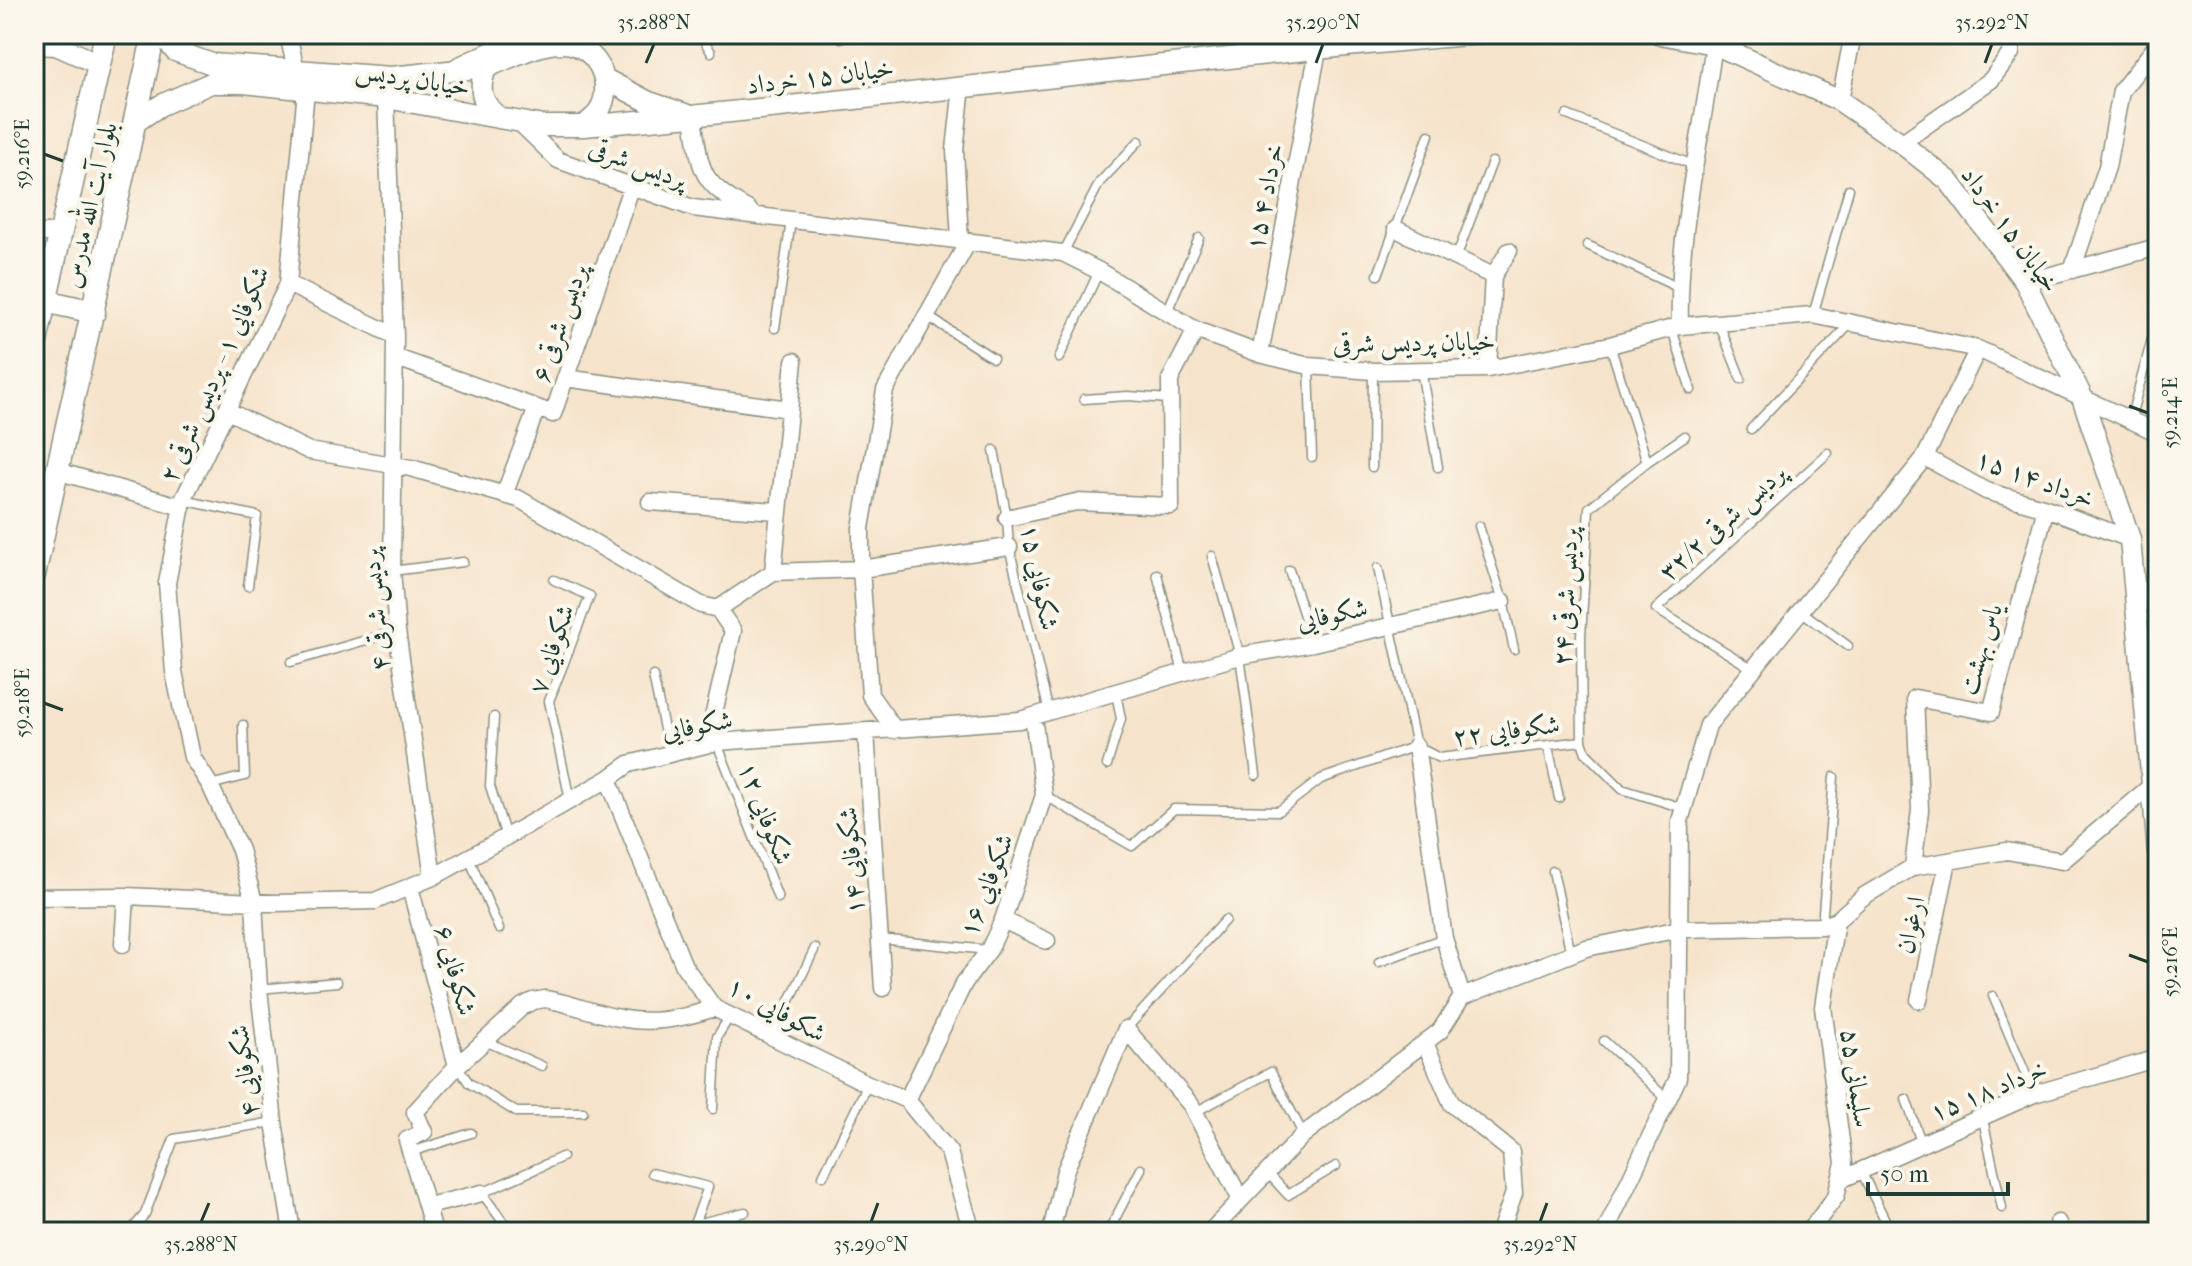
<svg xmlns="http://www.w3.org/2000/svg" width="2192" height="1266" viewBox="0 0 2192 1266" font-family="'IM FELL French Canon',Amiri,serif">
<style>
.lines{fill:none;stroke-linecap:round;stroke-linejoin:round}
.service-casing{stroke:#8a9080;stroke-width:11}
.minor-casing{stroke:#8a9080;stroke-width:19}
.tertiary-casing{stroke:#8a9080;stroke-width:23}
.secondary-casing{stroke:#8a9080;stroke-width:25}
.service{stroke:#fff;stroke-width:8}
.minor{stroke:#fff;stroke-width:16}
.tertiary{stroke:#fff;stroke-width:20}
.secondary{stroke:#fff;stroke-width:22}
.ticks{fill:none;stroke:#1f3d34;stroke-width:3}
.labels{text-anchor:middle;stroke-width:8;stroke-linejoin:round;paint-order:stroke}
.street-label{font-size:26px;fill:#1f3d34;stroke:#fbf7ec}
.neatline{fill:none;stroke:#1f3d34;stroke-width:3}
.ticks-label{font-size:20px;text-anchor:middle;fill:#1f3d34}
</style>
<rect width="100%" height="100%" fill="#fbf7ec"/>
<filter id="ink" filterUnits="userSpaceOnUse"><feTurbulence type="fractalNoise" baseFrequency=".0125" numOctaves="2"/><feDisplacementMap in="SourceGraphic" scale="16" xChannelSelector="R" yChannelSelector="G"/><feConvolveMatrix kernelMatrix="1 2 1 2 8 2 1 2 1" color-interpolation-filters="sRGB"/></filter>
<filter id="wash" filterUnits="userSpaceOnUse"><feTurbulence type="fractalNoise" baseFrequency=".006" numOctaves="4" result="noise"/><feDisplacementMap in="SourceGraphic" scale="32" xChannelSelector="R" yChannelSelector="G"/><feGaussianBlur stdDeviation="1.8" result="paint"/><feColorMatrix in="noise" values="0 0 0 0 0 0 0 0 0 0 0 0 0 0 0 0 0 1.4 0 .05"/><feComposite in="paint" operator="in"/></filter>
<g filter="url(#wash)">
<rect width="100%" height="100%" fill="#f6e3cb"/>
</g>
<g filter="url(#ink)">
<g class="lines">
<defs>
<path id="service" d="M700,34L711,52
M838,34L841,38
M1567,115L1693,165
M1587,245L1679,288
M1063,253L1100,182L1139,141
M1456,258L1492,162
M1378,275L1429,135
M1166,314L1199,238
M1813,315L1849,189
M927,316L993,358
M1718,321L1741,379
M775,328L791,221
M1672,329L1691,390
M1610,345L1647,462L1589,508L1581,635L1582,741L1586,753L1622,789L1683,808
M1059,358L1099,271
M1309,366L1312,457
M1421,370L1438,467
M1084,399L1128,396L1169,399
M2130,420L2155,328
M1751,429L1851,323
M994,450L1007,518L1009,547L1049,712
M1647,462L1685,436
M1372,467L1373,371
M183,500L257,516L248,586
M1479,526L1503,601L1514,649
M1212,556L1240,656L1256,775
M1378,568L1416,746L1439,758L1582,741
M1289,570L1313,643
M392,571L463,562
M1157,574L1183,672
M554,580L590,596L549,701L570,800
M1801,611L1848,646
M291,662L397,631
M1753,669L1656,609L1828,453
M653,676L669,753
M494,717L490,786L506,837
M717,743L778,898
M1548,746L1559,798
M1107,765L1121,719L1116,693
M210,785L245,776L243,725
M1044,795L1132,846L1174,809L1279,811L1321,779L1416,746
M469,858L499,929
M1553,871L1571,954
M1822,925L1834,777
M880,939L988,950
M1379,962L1444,938
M259,989L337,982
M1993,996L2034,1094
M1126,1029L1225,920
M773,1036L815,948
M485,1041L542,1066
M1604,1041L1668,1100
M457,1066L469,1083L516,1112H583
M1906,1099L1921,1142
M713,1109L717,1037L730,1016
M1195,1112L1271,1072L1303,1134
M1982,1115L2002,1208
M411,1152L471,1133
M1861,1171L1891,1232
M652,1173L708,1187L691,1232
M1268,1173L1288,1195L1336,1166
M823,1176L868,1084
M696,1224L745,1212
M508,1229L482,1193L562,1157
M130,1232L145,1214L174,1139L274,1122
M1108,1232L1141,1169"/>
<path id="minor" d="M288,34L296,70
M1249,56L1271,34
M457,66L526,34
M386,98L395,336
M1840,101L1853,34
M693,117C701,171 698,182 749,210
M519,122L558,160L693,208L1063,253L1099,271L1196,330L1260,354L1309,366L1373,371L1488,369L1610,345L1680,326L1813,315L1978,349L2158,433
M1901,143L1991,80L2011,53L2013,34
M1396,229L1493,276
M34,233H61
M960,240L955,150L962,86
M2072,270L2107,167L2121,91L2158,44
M2025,282L2158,247
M288,284L395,336L392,571L397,631L433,877
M1680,326C1677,227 1704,132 1715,34
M1260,354L1318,50
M397,358L537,408
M1488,369L1493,276L1509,251
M565,378L789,409
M226,410L309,451L411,468L519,499L701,605L718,609L773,572L861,569L1009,547
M1925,457L1986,491L2046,508L2130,539
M57,471L182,507
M504,495L537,408L553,414L631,188
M650,502L778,511
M1007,518L1076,502L1171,506L1170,380L1196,330
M773,572L794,361
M895,730L870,695L861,569V528L885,390L968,242
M866,732L883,988
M707,743L733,631L718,609
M1416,746L1444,938L1462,997
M608,779L684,966L714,1008L868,1084L907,1100L949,1152L972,1232
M1913,867L1920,810L1915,698L1991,712L2046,508
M410,887L457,1066
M34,897L126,896L274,903L375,901L433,877L506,837L608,779L629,764L717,742L1020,720L1240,656L1313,643L1503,601
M1003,920L1047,941
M123,944L126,896
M1919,1000L1948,861
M1425,1043L1452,1104L1511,1151L1514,1193L1500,1232
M907,1100L964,983L989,950L1003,920L1044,795L1033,717
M1840,1180L2034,1094L2158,1058
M428,1206L482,1193
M2058,1223L2059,1232
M292,1232L274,1122L259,989L254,902L240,850L210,785L192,757L174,672L167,583L183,500L288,284L306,90
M434,1232L407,1140L424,1132L415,1112L457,1066L523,1006L533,1001L545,999C571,1003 595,1014 620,1018C651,1025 685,1018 714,1008
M1051,1232L1065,1171L1126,1029L1191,1105L1241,1200
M1210,1232L1303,1135L1440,1031L1462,997L1586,948L1680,929L1822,926L1836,921L1864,896L1913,867L2007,851L2062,861L2151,786
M1605,1232L1678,1078L1680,821L1708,725L1925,457L1978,349
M1809,1232L1836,1196L1844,1163L1823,1007L1836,921"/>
<path id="tertiary" d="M163,34L175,51L212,64L391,77L487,67
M1660,34L1714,44L1840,101L1901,143L1949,181L2025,282L2082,397L2130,539L2158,852
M34,44L56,45L99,64
M605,79L649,102L685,114
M137,121L161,105L211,83H243L386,98L544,126H584C588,122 594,118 598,113C616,86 598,45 564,43C539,42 511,58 487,67C477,88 481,104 500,118
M584,126C883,100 1180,59 1479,34"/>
<path id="secondary" d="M45,301L94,312
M34,350L106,34
M34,575L154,34"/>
</defs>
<use href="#service" class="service-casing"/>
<use href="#minor" class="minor-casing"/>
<use href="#tertiary" class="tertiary-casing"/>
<use href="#secondary" class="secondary-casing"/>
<use href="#service" class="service"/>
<use href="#minor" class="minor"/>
<use href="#tertiary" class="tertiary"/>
<use href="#secondary" class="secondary"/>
</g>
</g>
<path class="ticks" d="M646,63L654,44M1316,63L1323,44M1985,63L1992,44M44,154L63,161M2129,406L2148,413M44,703L63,710M2129,955L2148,962M201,1222L209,1203M871,1222L878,1203M1540,1222L1547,1203"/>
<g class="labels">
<g class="street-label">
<text transform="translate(820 76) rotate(-7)" y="9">خیابان ۱۵ خرداد</text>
<text transform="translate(413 78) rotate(9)" y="9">خیابان پردیس</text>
<text transform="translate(638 163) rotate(20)" y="9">پردیس شرقی</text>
<text transform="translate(1264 197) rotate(-79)" y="9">۱۵ خرداد ۴</text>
<text transform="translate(89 205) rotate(-77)" y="9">بلوار آیت الله مدرس</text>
<text transform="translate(2011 229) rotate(54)" y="9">خیابان ۱۵ خرداد</text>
<text transform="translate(559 323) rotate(-71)" y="9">پردیس شرقی ۶</text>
<text transform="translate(1414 342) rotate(-1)" y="9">خیابان پردیس شرقی</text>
<text transform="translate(214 374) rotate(-66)" y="9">شکوفایی ۱ - پردیس شرقی ۲</text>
<text transform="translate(2035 478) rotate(20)" y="9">۱۵ خرداد ۱۴</text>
<text transform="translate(1722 522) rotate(-42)" y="9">پردیس شرقی ۳۲/۲</text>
<text transform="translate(1040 577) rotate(79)" y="9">شکوفایی ۱۵</text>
<text transform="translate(1565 597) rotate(-87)" y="9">پردیس شرقی ۲۴</text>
<text transform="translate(375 610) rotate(-95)" y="9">پردیس شرقی ۴</text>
<text transform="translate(1332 614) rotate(-12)" y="9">شکوفایی</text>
<text transform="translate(551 649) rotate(-71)" y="9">شکوفایی ۷</text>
<text transform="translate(1980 649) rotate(-73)" y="9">یاس بهشت</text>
<text transform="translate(697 725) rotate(-10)" y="9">شکوفایی</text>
<text transform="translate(1506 730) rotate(-7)" y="9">شکوفایی ۲۲</text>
<text transform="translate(766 813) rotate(69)" y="9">شکوفایی ۱۲</text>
<text transform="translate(851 861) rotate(-94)" y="9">شکوفایی ۱۴</text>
<text transform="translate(986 885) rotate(-69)" y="9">شکوفایی ۱۶</text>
<text transform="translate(1910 925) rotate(-78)" y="9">ارغوان</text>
<text transform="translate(456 970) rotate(75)" y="9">شکوفایی ۶</text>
<text transform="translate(777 1009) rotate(29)" y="9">شکوفایی ۱۰</text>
<text transform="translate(244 1071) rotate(-97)" y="9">شکوفایی ۴</text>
<text transform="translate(1857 1078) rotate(82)" y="9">سلیمانی ۵۵</text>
<text transform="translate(1988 1090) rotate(-22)" y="9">۱۵ خرداد ۱۸</text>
</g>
</g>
<rect width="2192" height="1266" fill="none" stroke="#fbf7ec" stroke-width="88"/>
<path d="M1868 1182v12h140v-12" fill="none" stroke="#1f3d34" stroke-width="4"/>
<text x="1880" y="1182" font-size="24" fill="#1f3d34" stroke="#fbf7ec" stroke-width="6" paint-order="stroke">50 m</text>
<rect x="44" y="44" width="2104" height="1178" class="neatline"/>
<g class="ticks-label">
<text x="654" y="29">35.288°N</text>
<text x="1323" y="29">35.290°N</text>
<text x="1992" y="29">35.292°N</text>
<text transform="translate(22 154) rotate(-90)" y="7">59.216°E</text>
<text transform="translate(2170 413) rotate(-90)" y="7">59.214°E</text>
<text transform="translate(22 703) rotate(-90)" y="7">59.218°E</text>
<text transform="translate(2170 962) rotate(-90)" y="7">59.216°E</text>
<text x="201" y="1251">35.288°N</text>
<text x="871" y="1251">35.290°N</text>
<text x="1540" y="1251">35.292°N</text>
</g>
</svg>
